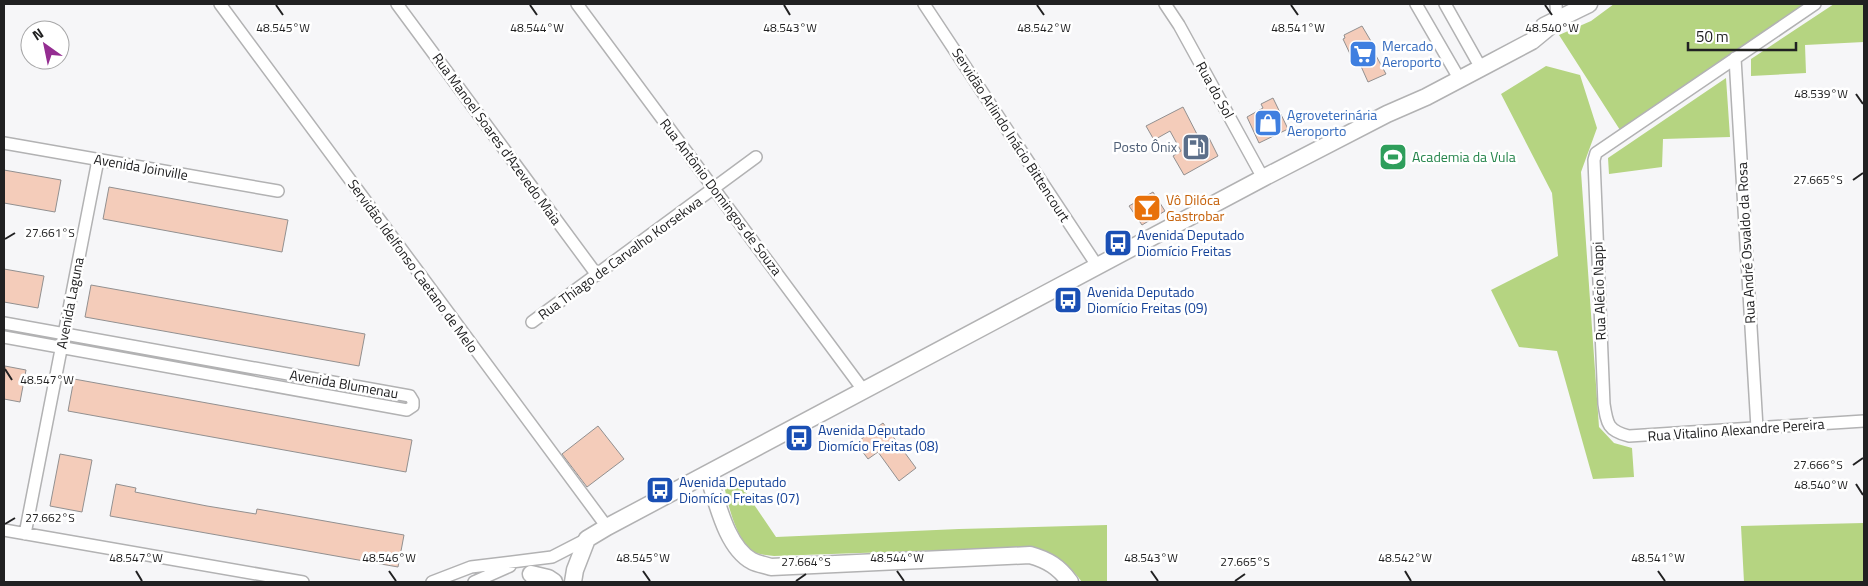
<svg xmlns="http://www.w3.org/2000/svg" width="1868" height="586" viewBox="0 0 1868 586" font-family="'Titillium Web',sans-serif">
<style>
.green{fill:#b5d481}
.building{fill:#f4ccba;stroke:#929090}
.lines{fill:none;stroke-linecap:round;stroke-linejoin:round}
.street-casing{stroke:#b2b2b3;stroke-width:14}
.secondary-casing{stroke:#b2b2b3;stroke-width:19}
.street{stroke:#fff;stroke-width:11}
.secondary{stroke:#fff;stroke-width:16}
.ticks{fill:none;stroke:#212122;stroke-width:2}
.labels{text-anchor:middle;stroke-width:5;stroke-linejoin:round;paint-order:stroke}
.shop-label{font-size:14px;fill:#366cbe;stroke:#fff;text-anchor:start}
.street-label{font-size:14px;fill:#212122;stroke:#fff}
.service-label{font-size:14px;fill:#4e5e75;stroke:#fff;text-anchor:end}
.leisure-label{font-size:14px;fill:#27864d;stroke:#fff;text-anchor:start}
.food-label{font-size:14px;fill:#c56008;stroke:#fff;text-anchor:start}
.transit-label{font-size:14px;fill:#164399;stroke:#fff;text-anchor:start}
.ticks-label{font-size:12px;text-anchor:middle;fill:#212122;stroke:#fff;stroke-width:5;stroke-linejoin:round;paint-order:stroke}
</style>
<rect width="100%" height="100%" fill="#f6f6f8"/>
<path class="green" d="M1614,4H1805L1620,130L1559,35L1591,21Z
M1834,4H1864V42L1805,45L1806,73L1751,76V59Z
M1546,66L1580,75L1597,128L1581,172L1599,427L1614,443L1632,448L1634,477L1593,479L1557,351L1519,347L1491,290L1558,256L1552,193L1501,94Z
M1726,78L1730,137L1663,139L1662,167L1609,174L1608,158Z
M736,478L776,537L959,529L1107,525V582H1082C1069,564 1053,554 1032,547L774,556C767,555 760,555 754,552C737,542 727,503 724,484Z
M1864,523V582H1744L1741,526Z"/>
<path class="building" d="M1362,26L1375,48L1374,52L1386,74L1368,82L1356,55L1351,56L1343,39L1345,38L1344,35Z
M1273,98L1288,129L1259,143L1247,117L1263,108L1261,104Z
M1183,107L1201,142L1209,138L1218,156L1184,175L1173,156L1181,151L1170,131L1154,140L1146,126Z
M4,170L61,180L55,212L4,203Z
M109,187L288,220L282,252L103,219Z
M1153,192L1165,211L1142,225L1129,206Z
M4,269L44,276L38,308L4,302Z
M91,285L365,334L359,366L85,317Z
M5,366L26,370L20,402L4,399Z
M74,379L412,440L406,472L68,411Z
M883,423L916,468L899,481L878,452L868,459L856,443Z
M598,426L624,459L587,487L562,454Z
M60,454L92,460L82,512L50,506Z
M116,484L136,488L135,492L207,506L256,514L257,509L404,535L398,567L110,516Z"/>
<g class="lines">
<defs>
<path id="street" d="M220,4L607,527
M397,4L597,275
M577,4L864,391
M924,4L1098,267
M1165,4L1179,25L1263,178
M1416,4L1460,80
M1445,4L1481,68
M1556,4L1557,21
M1815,4L1596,153L1594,160L1604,404C1607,424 1608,431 1629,436L1864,421
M1735,58L1757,428
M4,143L278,191
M532,322L756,157
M4,323L410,396L413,401V406L407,410L4,337
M4,530L303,582
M25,534L98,160
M432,582L471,567L552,557L587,539
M474,582L510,566"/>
<path id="secondary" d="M1544,26L1589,4
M708,475C717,501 726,547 752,561C758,564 765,565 771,567L1030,555C1048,560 1059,567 1070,582
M531,574L548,578L554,582
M573,582L575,570L587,539L607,527L1263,178L1387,114L1426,97L1481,68L1532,41L1555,22"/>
</defs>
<use href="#street" class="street-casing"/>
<use href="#secondary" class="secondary-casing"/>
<use href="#street" class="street"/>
<use href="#secondary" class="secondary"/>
</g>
<path class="ticks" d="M276,5L283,15M530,5L537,15M784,5L790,15M1037,5L1044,15M1291,5L1298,15M1545,5L1552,15M1856,94L1863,104M1853,180L1863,173M5,239L15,233M5,369L12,380M1853,465L1863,458M1856,484L1863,495M5,524L15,518M136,571L142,581M389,571L396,581M643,571L650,581M897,571L904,581M1151,571L1158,581M1405,571L1411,581M1658,571L1665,581M796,581L806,574M1235,581L1245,574"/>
<defs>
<symbol id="supermarket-square" viewBox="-11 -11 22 22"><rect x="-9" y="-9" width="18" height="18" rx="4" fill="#3f7fe0" stroke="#fff"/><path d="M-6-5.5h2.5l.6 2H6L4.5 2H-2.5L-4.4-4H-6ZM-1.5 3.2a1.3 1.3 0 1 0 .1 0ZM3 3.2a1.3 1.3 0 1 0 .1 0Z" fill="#fff"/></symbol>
<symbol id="shop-square" viewBox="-11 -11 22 22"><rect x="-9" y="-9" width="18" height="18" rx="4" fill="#3f7fe0" stroke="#fff"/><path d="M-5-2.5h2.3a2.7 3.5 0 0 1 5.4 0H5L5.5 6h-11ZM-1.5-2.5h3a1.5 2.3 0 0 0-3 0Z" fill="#fff"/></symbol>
<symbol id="fuel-square" viewBox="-11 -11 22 22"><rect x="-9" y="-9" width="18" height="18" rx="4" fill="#5c6f8a" stroke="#fff"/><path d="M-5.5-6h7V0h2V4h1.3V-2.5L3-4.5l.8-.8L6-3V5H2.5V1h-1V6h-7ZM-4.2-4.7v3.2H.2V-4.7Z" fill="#fff"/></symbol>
<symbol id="stadium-square" viewBox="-11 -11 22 22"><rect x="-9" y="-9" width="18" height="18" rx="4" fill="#2e9e5b" stroke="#fff"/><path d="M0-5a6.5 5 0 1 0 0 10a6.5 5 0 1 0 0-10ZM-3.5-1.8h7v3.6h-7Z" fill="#fff"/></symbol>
<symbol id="bar-square" viewBox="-11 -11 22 22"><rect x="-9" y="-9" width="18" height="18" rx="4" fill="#e8710a" stroke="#fff"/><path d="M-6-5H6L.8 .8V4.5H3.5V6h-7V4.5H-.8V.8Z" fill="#fff"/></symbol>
<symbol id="bus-square" viewBox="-11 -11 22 22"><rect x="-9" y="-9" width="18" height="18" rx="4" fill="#1a4fb4" stroke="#fff"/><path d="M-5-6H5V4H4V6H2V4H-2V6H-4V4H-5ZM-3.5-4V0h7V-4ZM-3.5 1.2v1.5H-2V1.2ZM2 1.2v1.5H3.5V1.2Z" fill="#fff"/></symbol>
</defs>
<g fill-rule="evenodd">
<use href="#supermarket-square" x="1347" y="38" width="32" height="32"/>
<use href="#shop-square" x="1252" y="107" width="32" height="32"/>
<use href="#fuel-square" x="1180" y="131" width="32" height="32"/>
<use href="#stadium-square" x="1377" y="141" width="32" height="32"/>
<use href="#bar-square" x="1131" y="192" width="32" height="32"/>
<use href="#bus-square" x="1102" y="227" width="32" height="32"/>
<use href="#bus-square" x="1052" y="284" width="32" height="32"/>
<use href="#bus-square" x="783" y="422" width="32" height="32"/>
<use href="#bus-square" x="644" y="474" width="32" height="32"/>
</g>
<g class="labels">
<g class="shop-label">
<text x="1382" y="51">Mercado<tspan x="1382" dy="16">Aeroporto</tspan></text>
<text x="1287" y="120">Agroveterinária<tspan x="1287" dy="16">Aeroporto</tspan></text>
</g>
<g class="street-label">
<text transform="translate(1215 90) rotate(61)" y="5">Rua do Sol</text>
<text transform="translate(1011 135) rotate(57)" y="5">Servidão Arlindo Inácio Bittencourt</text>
<text transform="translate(497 139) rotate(54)" y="5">Rua Manoel Soares d'Azevedo Maia</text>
<text transform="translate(141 167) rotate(10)" y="5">Avenida Joinville</text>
<text transform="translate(721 197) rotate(53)" y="5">Rua Antônio Domingos de Souza</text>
<text transform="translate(1746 243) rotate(-93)" y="5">Rua André Osvaldo da Rosa</text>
<text transform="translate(620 258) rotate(-36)" y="5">Rua Thiago de Carvalho Korsekwa</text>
<text transform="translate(413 266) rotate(54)" y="5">Servidão Idelfonso Caetano de Melo</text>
<text transform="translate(1599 291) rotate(-92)" y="5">Rua Alécio Nappi</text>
<text transform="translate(70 303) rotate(-79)" y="5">Avenida Laguna</text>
<text transform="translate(344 384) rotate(10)" y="5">Avenida Blumenau</text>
<text transform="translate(1736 430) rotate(-4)" y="5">Rua Vitalino Alexandre Pereira</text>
</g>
<g class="service-label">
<text x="1177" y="152">Posto Ônix</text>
</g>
<g class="leisure-label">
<text x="1412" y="162">Academia da Vula</text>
</g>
<g class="food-label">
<text x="1166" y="205">Vô Dilóca<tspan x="1166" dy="16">Gastrobar</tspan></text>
</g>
<g class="transit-label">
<text x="1137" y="240">Avenida Deputado<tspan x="1137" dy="16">Diomício Freitas</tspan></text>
<text x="1087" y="297">Avenida Deputado<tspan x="1087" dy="16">Diomício Freitas (09)</tspan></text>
<text x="818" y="435">Avenida Deputado<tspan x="818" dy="16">Diomício Freitas (08)</tspan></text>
<text x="679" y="487">Avenida Deputado<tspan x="679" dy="16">Diomício Freitas (07)</tspan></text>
</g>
</g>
<g class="ticks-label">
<text x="1298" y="32">48.541°W</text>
<text x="283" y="32">48.545°W</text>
<text x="537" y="32">48.544°W</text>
<text x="790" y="32">48.543°W</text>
<text x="1044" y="32">48.542°W</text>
<text x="1552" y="32">48.540°W</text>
<text x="1821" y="98">48.539°W</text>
<text x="1818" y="184">27.665°S</text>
<text x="50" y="237">27.661°S</text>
<text x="47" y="384">48.547°W</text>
<text x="1818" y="469">27.666°S</text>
<text x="1821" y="489">48.540°W</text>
<text x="50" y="522">27.662°S</text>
<text x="136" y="562">48.547°W</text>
<text x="389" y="562">48.546°W</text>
<text x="643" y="562">48.545°W</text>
<text x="897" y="562">48.544°W</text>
<text x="1151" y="562">48.543°W</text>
<text x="1405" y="562">48.542°W</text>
<text x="1658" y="562">48.541°W</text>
<text x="806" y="566">27.664°S</text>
<text x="1245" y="566">27.665°S</text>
</g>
<rect width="1868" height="586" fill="none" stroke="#212122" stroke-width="10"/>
<g transform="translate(45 45) rotate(327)"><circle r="24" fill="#ffffff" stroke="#a6a6a7"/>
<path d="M0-4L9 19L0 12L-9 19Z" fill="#942d91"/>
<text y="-8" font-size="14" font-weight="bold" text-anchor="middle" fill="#212122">N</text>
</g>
<path d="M1688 42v8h108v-8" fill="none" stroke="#212122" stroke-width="2.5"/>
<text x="1696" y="42" font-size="15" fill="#212122" stroke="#ffffff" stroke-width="4" paint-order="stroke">50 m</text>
</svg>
